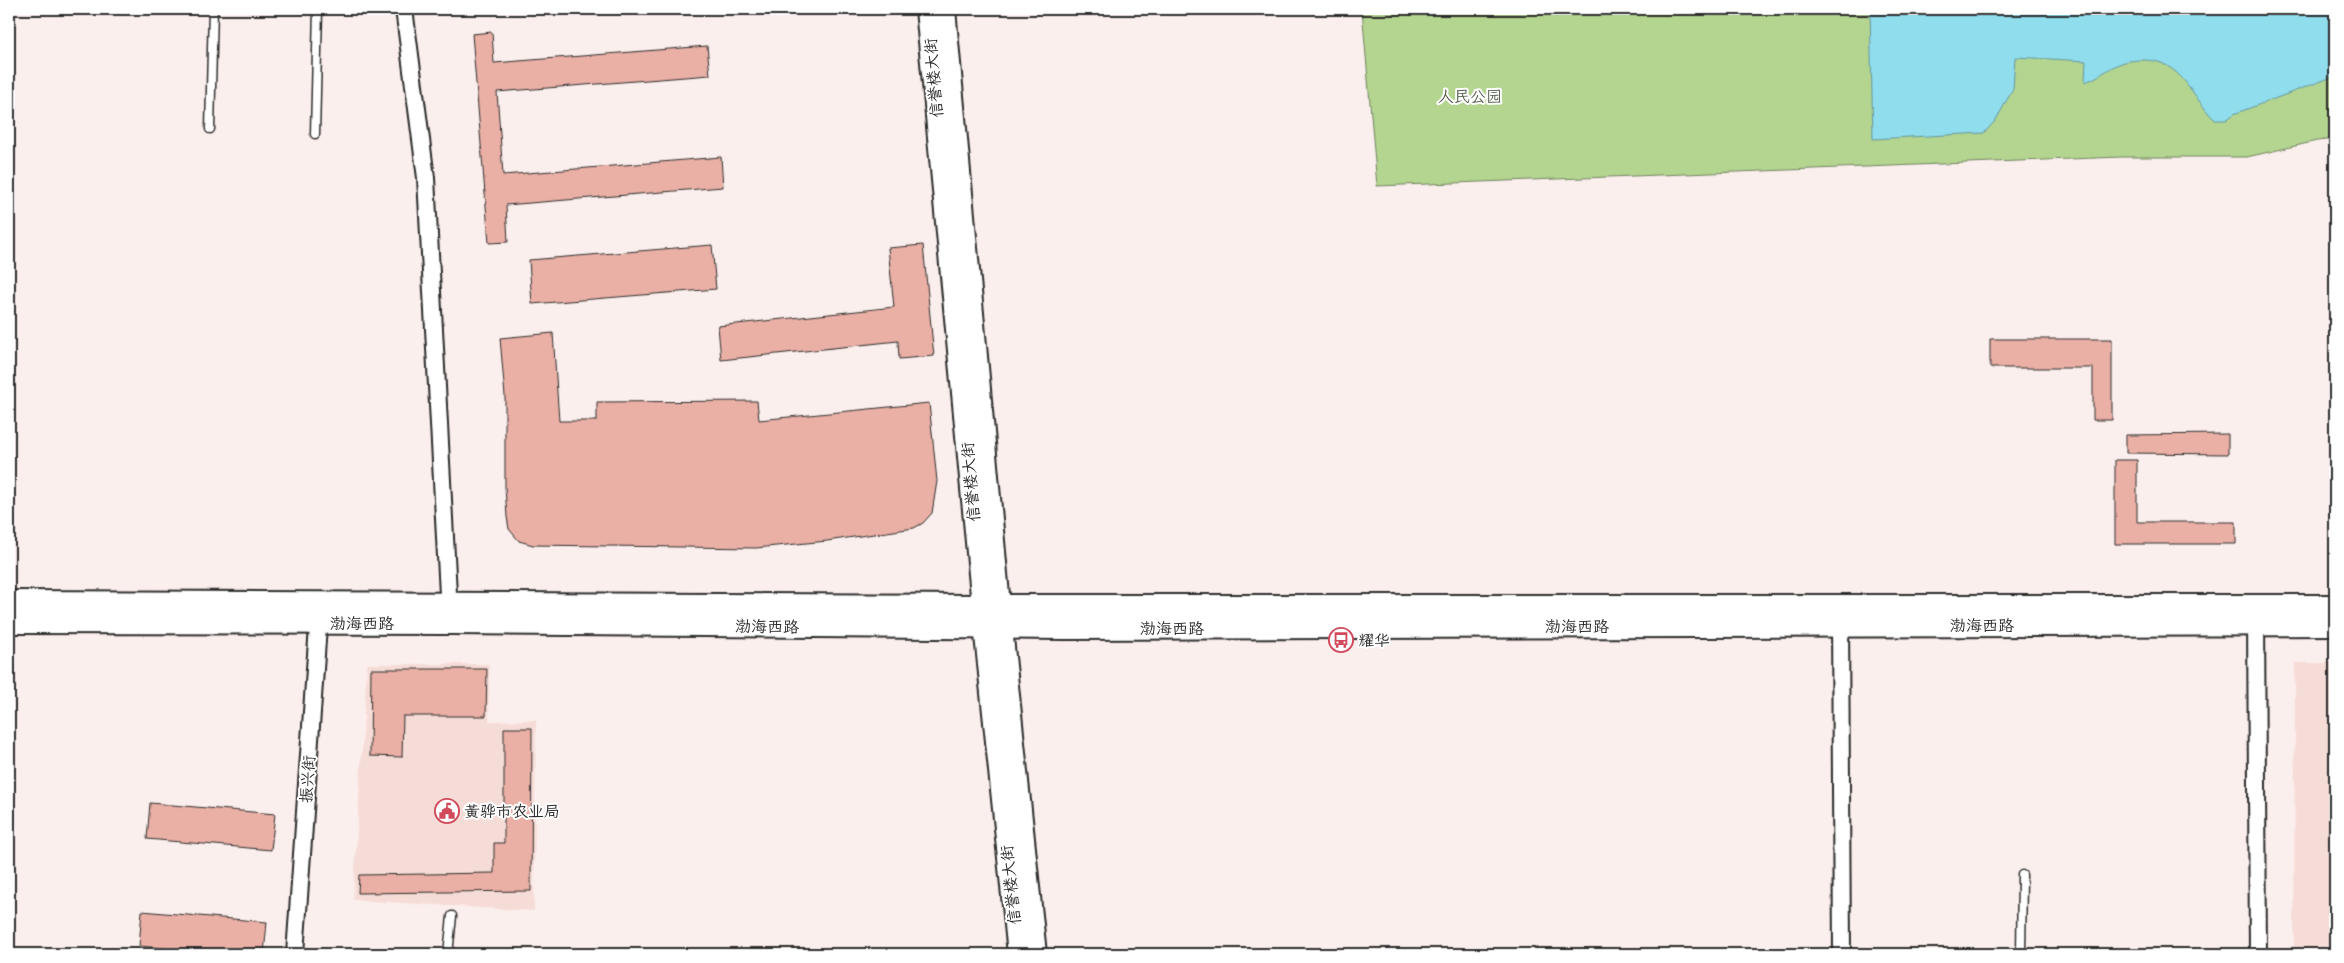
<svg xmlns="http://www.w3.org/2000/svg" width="2344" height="963" viewBox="0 0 2344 963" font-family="Dekko,'LXGW WenKai TC',sans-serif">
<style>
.built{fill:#f6dcd7}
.park{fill:#b3d590;stroke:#6f805e}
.water{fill:#8fdded;stroke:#67969f}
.building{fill:#eab0a5;stroke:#2b2b2b}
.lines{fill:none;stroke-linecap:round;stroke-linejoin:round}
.service-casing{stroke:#2b2b2b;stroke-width:11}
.minor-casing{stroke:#2b2b2b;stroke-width:20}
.tertiary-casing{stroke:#2b2b2b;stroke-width:24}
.secondary-casing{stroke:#2b2b2b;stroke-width:26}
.service{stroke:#fff;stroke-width:8}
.minor{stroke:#fff;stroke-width:16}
.tertiary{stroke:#fff;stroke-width:20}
.secondary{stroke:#fff;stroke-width:22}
.labels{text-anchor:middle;stroke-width:4;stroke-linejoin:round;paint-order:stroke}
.street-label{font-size:16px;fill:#2b2b2b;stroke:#fff}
.park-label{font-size:16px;fill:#545e49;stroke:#fff}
.poi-label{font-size:16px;fill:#2b2b2b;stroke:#fff;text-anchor:start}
</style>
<rect width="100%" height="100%" fill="#fbefed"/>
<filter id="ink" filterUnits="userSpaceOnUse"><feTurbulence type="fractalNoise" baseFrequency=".02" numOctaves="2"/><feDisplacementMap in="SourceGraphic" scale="10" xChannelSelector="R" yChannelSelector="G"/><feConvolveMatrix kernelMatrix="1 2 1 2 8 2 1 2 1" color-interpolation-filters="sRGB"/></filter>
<g filter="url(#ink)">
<path class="built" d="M2295,663H2335V954H2294Z
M367,664H489V721L536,720L534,911L353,900Z"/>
<path class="park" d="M1362,9H2335V139L2317,141L2247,157H2122L1377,186Z"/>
<path class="water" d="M1870,9H2335V76L2234,114L2226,120H2215C2191,97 2182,59 2142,60C2135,60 2125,61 2119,64C2107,69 2098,78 2085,82L2086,61L2015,57L2013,89L1996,120L1984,133L1873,139Z"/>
<path class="building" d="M492,32L494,63L707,46L710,75L497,92L503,175L721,157L723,187L506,205L508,242L489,243L472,34Z
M712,245L716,289L532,304L529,260Z
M923,245L934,356L899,359L898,341L721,360L718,326L894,307L888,248Z
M553,333L559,421H597V402L757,401L759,420L929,403L937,481L932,513L923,523L914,528L827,541L756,548L533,545L519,541L509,529L507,517L505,487V396L500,338Z
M1990,339H2112V420H2093V368H1990Z
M2228,434V454L2126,453V435Z
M2115,460H2137V522H2236V544H2115Z
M371,669H487L486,716H403L402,757L370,756Z
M504,728H532L531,891L358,893L359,875L494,873V843H504Z
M150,803L275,814L271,850L147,839Z
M142,911L267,922L264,954H231L139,946Z"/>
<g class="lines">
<defs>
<path id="service" d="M210,129L213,9
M315,134L318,9
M448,954L452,916
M2021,954L2022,875"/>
<path id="minor" d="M404,9L426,178L449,613
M2256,614L2258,954
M1840,617L1842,954
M295,954L319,612"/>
<path id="tertiary" d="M926,9L982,606L1018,954
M945,9L1002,628L1036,954"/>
<path id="secondary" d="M9,602L982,606H2335
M9,622L450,623L1065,628L2335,624"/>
</defs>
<use href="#service" class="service-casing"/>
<use href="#minor" class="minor-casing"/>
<use href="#tertiary" class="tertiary-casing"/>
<use href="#secondary" class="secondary-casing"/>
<use href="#service" class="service"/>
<use href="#minor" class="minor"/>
<use href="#tertiary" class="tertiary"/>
<use href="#secondary" class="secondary"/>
</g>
</g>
<defs>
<symbol id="bus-ring" viewBox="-11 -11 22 22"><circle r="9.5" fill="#fff" stroke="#d1495b" stroke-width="1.5"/><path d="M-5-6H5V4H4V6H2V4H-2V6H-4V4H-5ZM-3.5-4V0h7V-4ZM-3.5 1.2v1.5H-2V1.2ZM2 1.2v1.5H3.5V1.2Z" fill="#d1495b"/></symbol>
<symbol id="civic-ring" viewBox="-11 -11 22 22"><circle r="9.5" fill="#fff" stroke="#d1495b" stroke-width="1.5"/><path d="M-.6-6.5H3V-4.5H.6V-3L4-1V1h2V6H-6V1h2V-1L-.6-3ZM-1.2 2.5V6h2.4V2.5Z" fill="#d1495b"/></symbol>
</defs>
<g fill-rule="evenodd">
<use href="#bus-ring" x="1327" y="626" width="28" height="28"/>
<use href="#civic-ring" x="433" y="797" width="28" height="28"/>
</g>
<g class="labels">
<g class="street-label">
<text transform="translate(933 78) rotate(-95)" y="6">信誉楼大街</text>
<text transform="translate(970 482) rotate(-95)" y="6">信誉楼大街</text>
<text x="362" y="629">渤海西路</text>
<text x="1982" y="631">渤海西路</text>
<text transform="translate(767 626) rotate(1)" y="6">渤海西路</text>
<text x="1577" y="632">渤海西路</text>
<text x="1172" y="634">渤海西路</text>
<text transform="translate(307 779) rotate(-86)" y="6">振兴街</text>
<text transform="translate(1010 885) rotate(-96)" y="6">信誉楼大街</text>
</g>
<g class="park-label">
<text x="1470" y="102">人民公园</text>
</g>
<g class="poi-label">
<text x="1358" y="646">耀华</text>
<text x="464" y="817">黄骅市农业局</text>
</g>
</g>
<rect width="2344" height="963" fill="none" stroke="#fff" stroke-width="30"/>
<rect x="15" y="15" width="2314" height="933" fill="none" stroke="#2b2b2b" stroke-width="2" filter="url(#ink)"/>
</svg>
